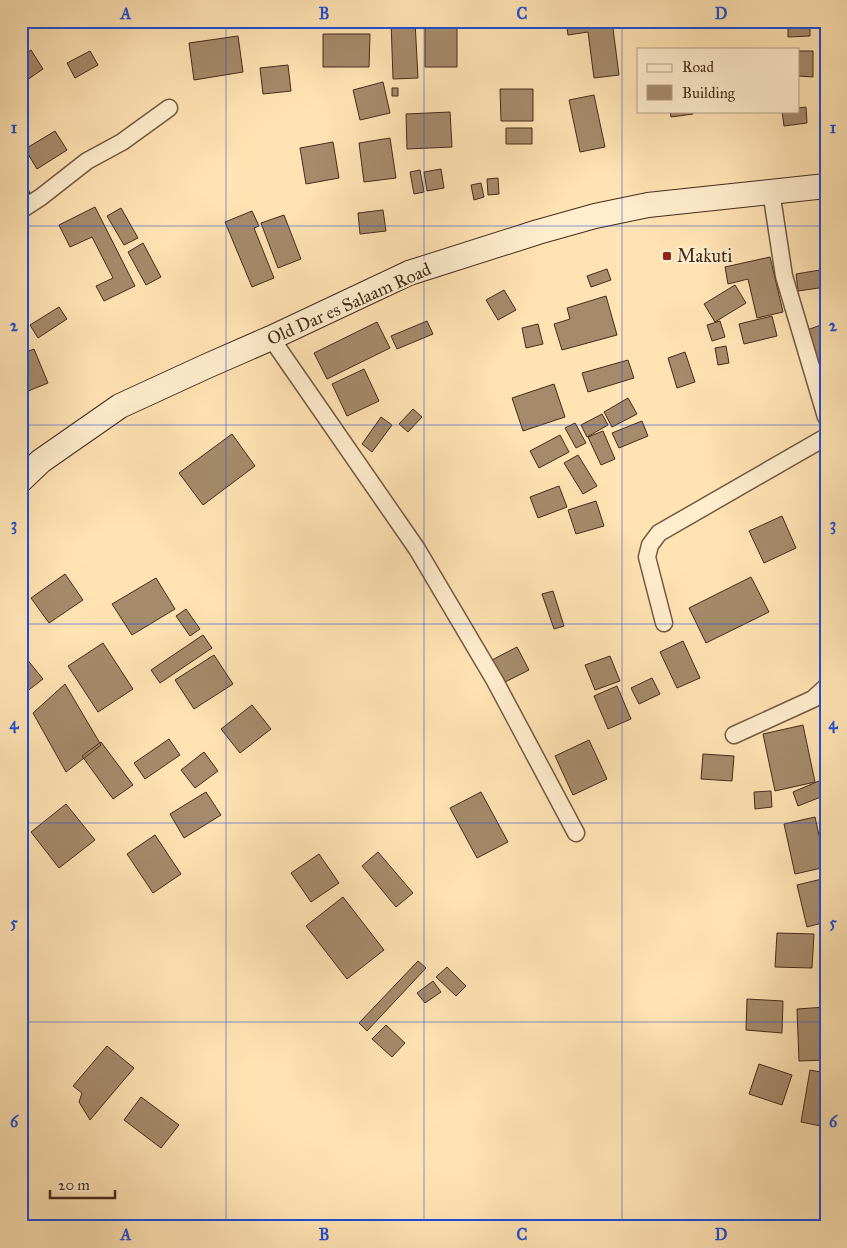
<svg xmlns="http://www.w3.org/2000/svg" width="847" height="1248" viewBox="0 0 847 1248" font-family="'IM FELL Great Primer',serif">
<style>
.building{fill:#a58b6b;stroke:#442b1c}
.lines{fill:none;stroke-linecap:round;stroke-linejoin:round}
.street-casing{stroke:#735942;stroke-width:19}
.secondary-casing{stroke:#442b1c;stroke-width:26}
.street{stroke:#ffedce;stroke-width:16}
.secondary{stroke:#ffedce;stroke-width:24}
.grid{fill:none;stroke:#1d4ed8;stroke-width:1;stroke-opacity:0.55}
.poi-dot{fill:#8f2418;stroke:#ffedce;stroke-width:2}
.labels{text-anchor:middle;stroke-width:4.5;stroke-linejoin:round;paint-order:stroke}
.poi-label{font-size:18px;fill:#442b1c;stroke:#ffedce;text-anchor:start}
.street-label{font-size:18px;fill:#442b1c;stroke:#ffedce}
.neatline{fill:none;stroke:#1d4ed8;stroke-width:2}
.grid-label{font-size:16px;text-anchor:middle;font-weight:bold;fill:#1d4ed8}
</style>
<rect width="100%" height="100%" fill="#ffe3b3"/>
<filter id="stains"><feTurbulence type="fractalNoise" baseFrequency=".004" numOctaves="4"/><feColorMatrix values="0 0 0 0 .2 0 0 0 0 .09 0 0 0 0 .02 0 0 0 .5 -.17"/></filter>
<radialGradient id="worn" r=".72"><stop offset=".6" stop-color="#630" stop-opacity="0"/><stop offset="1" stop-color="#630" stop-opacity=".3"/></radialGradient>
<path class="building" d="M391,21H415L418,78L393,79Z
M425,21H457V67H425Z
M566,21H612L619,75L594,78L588,32L568,35Z
M810,25V36L788,37V26Z
M323,34H370L369,67H323Z
M238,36L243,72L194,80L189,43Z
M31,50L43,69L24,82L21,78V57Z
M90,51L98,65L75,78L67,63Z
M798,51H813V77L798,76Z
M288,65L291,91L263,94L260,68Z
M383,82L390,113L360,120L353,90Z
M392,88H398V96H392Z
M500,89H533V121H501Z
M594,95L605,147L580,152L569,100Z
M806,107L807,123L784,126L782,111H798V108Z
M670,111H692L693,114L671,117Z
M450,112L452,147L407,149L406,114Z
M506,128H532V144H506Z
M55,131L67,150L37,169L25,149Z
M390,138L396,178L364,182L359,143Z
M333,142L339,178L306,184L300,148Z
M21,169L30,194L21,197Z
M441,169L444,188L427,191L424,172Z
M420,170L424,192L414,194L410,172Z
M498,178L499,194L488,195L487,179Z
M481,183L484,197L474,200L471,185Z
M95,207L135,286L104,301L96,286L113,278L92,237L70,247L59,225Z
M121,208L138,238L124,245L107,216Z
M383,210L386,231L360,234L358,213Z
M252,211L259,226L254,228L274,278L252,287L225,222Z
M284,215L301,259L278,268L261,223Z
M143,243L161,277L146,285L128,252Z
M770,257L783,312L757,318L748,279L728,284L725,267Z
M607,269L611,280L591,287L587,276Z
M826,269V287L798,291L796,274Z
M735,285L746,303L715,322L704,304Z
M504,290L516,310L498,320L486,300Z
M606,296L617,335L562,350L554,324L570,319L567,308Z
M59,307L67,319L38,338L30,325Z
M772,316L777,336L744,344L739,324Z
M427,321L433,334L397,349L391,336Z
M720,321L725,337L712,341L707,325Z
M377,322L390,348L327,379L314,353Z
M538,324L543,344L526,348L522,328Z
M821,325L826,338V368L820,369L807,330Z
M726,346L729,363L718,365L715,348Z
M34,349L48,383L21,394V354Z
M685,352L695,382L677,388L668,358Z
M628,360L634,378L588,392L582,373Z
M364,369L379,401L347,416L332,384Z
M554,384L565,417L523,431L512,398Z
M628,398L637,414L612,427L604,412Z
M413,409L422,417L408,432L399,424Z
M602,414L608,425L587,437L581,425Z
M381,417L392,425L372,452L362,444Z
M642,421L648,436L619,448L612,433Z
M575,423L586,443L576,448L565,428Z
M603,431L615,459L601,465L588,437Z
M232,434L255,466L203,505L179,473Z
M560,435L569,452L539,468L530,451Z
M578,455L597,486L583,494L564,463Z
M559,486L567,507L538,518L530,497Z
M596,501L604,526L576,534L568,510Z
M782,516L796,548L764,563L749,531Z
M65,574L83,600L49,623L31,598Z
M751,577L769,612L706,643L689,608Z
M156,578L175,609L132,635L112,604Z
M553,591L564,626L554,629L542,594Z
M186,609L200,629L190,636L176,616Z
M203,635L212,648L160,683L151,670Z
M683,641L700,678L677,688L660,652Z
M103,643L133,689L98,712L68,666Z
M517,647L529,670L503,683L492,660Z
M21,652L43,679L21,696Z
M214,655L233,684L194,709L175,680Z
M610,656L620,681L595,690L585,665Z
M652,678L660,694L639,704L631,688Z
M65,684L101,745L66,772L33,713Z
M617,686L631,719L608,729L594,696Z
M252,705L271,729L240,753L221,729Z
M803,725L815,782L775,791L763,734Z
M169,739L180,755L145,779L134,763Z
M589,740L607,779L573,795L555,756Z
M101,742L133,785L113,799L82,756Z
M204,752L218,771L195,788L181,770Z
M703,754L734,756L732,781L701,779Z
M826,778V795L798,806L793,792Z
M771,791L772,807L755,809L754,792Z
M206,792L221,815L184,838L170,814Z
M481,792L508,842L477,858L450,808Z
M66,804L95,840L59,868L31,832Z
M815,817L826,867L795,874L784,824Z
M155,835L181,874L153,893L127,854Z
M378,852L413,893L396,907L362,866Z
M319,854L339,883L311,902L291,873Z
M826,878V922L807,927L797,885Z
M343,897L384,950L347,979L306,926Z
M777,933L814,934L812,968L775,967Z
M418,961L426,968L367,1031L359,1023Z
M447,967L466,986L456,996L436,977Z
M433,981L441,992L425,1003L417,993Z
M747,999L783,1001L782,1033L746,1030Z
M826,1007V1060L799,1061L797,1009Z
M386,1025L405,1043L392,1057L372,1039Z
M107,1046L134,1068L90,1120L79,1102L82,1093L73,1086Z
M759,1064L792,1075L782,1105L749,1094Z
M810,1070L826,1073V1127L801,1122Z
M141,1097L179,1125L161,1148L124,1120Z"/>
<g class="lines">
<defs>
<path id="street" d="M771,191L784,276L826,417
M21,210L41,197L87,161L122,142L169,108
M271,338L417,549L495,681L576,833
M664,623L647,557L650,545L659,533L826,437
M734,735L813,699L826,687"/>
<path id="secondary" d="M21,480L41,461L120,406L207,366L271,338L409,273L538,232L595,216L648,205L826,186"/>
</defs>
<use href="#street" class="street-casing"/>
<use href="#secondary" class="secondary-casing"/>
<use href="#street" class="street"/>
<use href="#secondary" class="secondary"/>
</g>
<path class="grid" d="M226,21V1227M424,21V1227M622,21V1227M21,226H826M21,425H826M21,624H826M21,823H826M21,1022H826"/>
<rect class="poi-dot" x="662" y="251" width="10" height="10" rx="2.5"/>
<g class="labels">
<g class="poi-label">
<text x="677" y="262">Makuti</text>
</g>
<g class="street-label">
<text transform="translate(349 304) rotate(-24)" y="6">Old Dar es Salaam Road</text>
</g>
</g>
<rect width="847" height="1248" fill="none" stroke="#ffe3b3" stroke-width="55"/>
<rect x="637" y="48" width="162" height="65" fill="#ffedce" stroke="#b49f87"/>
<rect x="647" y="64" width="25" height="8" fill="#ffedce" stroke="#b49f87"/>
<text x="682" y="72" font-size="15" fill="#442b1c">Road</text>
<rect x="647" y="85" width="25" height="15" fill="#a58b6b" stroke="#b49f87"/>
<text x="682" y="98" font-size="15" fill="#442b1c">Building</text>
<path d="M50 1190v8h65v-8" fill="none" stroke="#442b1c" stroke-width="2.5"/>
<text x="58" y="1190" font-size="15" fill="#442b1c" stroke="#ffedce" stroke-width="4" paint-order="stroke">20 m</text>
<rect x="28" y="28" width="792" height="1192" class="neatline"/>
<g class="grid-label">
<text x="126" y="19">A</text>
<text x="324" y="19">B</text>
<text x="522" y="19">C</text>
<text x="721" y="19">D</text>
<text x="14" y="133">1</text>
<text x="833" y="133">1</text>
<text x="14" y="331">2</text>
<text x="833" y="331">2</text>
<text x="14" y="530">3</text>
<text x="833" y="530">3</text>
<text x="14" y="729">4</text>
<text x="833" y="729">4</text>
<text x="14" y="928">5</text>
<text x="833" y="928">5</text>
<text x="14" y="1127">6</text>
<text x="833" y="1127">6</text>
<text x="126" y="1240">A</text>
<text x="324" y="1240">B</text>
<text x="522" y="1240">C</text>
<text x="721" y="1240">D</text>
</g>
<rect width="100%" height="100%" filter="url(#stains)"/>
<rect width="100%" height="100%" fill="url(#worn)"/>
</svg>
